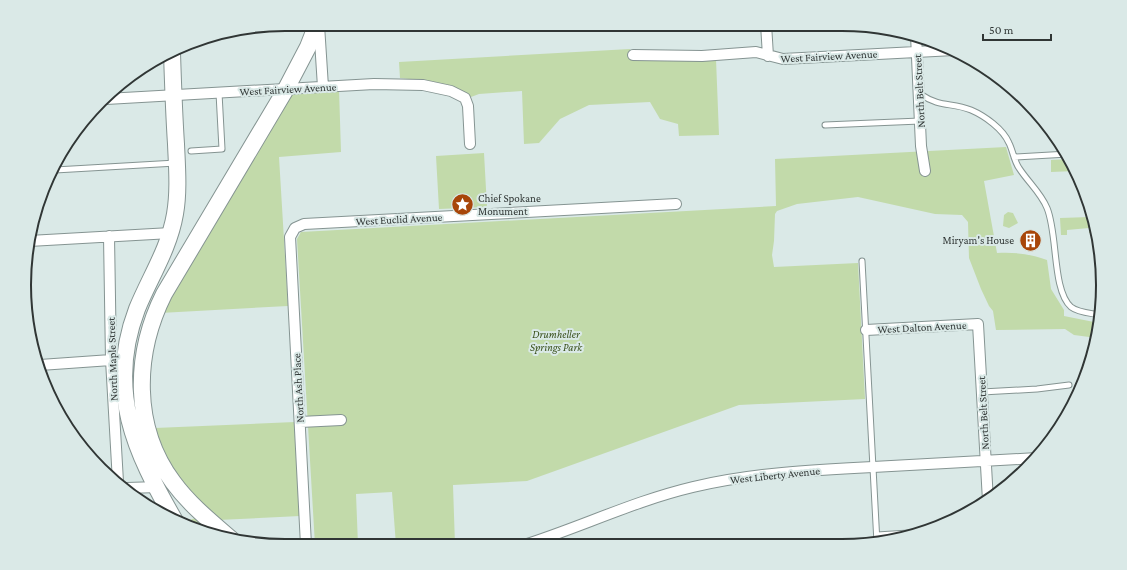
<svg xmlns="http://www.w3.org/2000/svg" width="1127" height="570" viewBox="0 0 1127 570" font-family="'Crimson Pro',serif">
<style>
.green{fill:#c2daaa}
.lines{fill:none;stroke-linecap:round;stroke-linejoin:round}
.lane-casing{stroke:#859492;stroke-width:7}
.street-casing{stroke:#859492;stroke-width:12}
.primary-casing{stroke:#859492;stroke-width:18}
.lane{stroke:#fff;stroke-width:5}
.street{stroke:#fff;stroke-width:10}
.primary{stroke:#fff;stroke-width:16}
.labels{text-anchor:middle;stroke-width:4;stroke-linejoin:round;paint-order:stroke}
.street-label{font-size:11px;fill:#303635;stroke:#dae9e7}
.poi-label{font-size:11px;fill:#303635;stroke:#dae9e7;text-anchor:start}
.park-label{font-size:11px;font-style:italic;fill:#384f19;stroke:#dae9e7}
.rim{fill:none;stroke:#303635;stroke-width:2}
</style>
<rect width="100%" height="100%" fill="#dae9e7"/>
<path class="green" d="M630,49L632,59H716L719,135L679,136L678,124L660,119L650,102L589,105L560,119L539,143L524,144L522,91L479,94L471,97C453,82 423,81 400,78L399,62Z
M339,89L341,152L279,157L288,306L160,313L204,236L255,157L291,95Z
M1006,147L1014,175L984,181L997,253C1015,252 1030,254 1047,260L1051,289L1064,310V316L1099,323L1097,338L1074,335L1065,329L996,330L993,311L989,306L981,289L969,258L968,222L962,215L935,214L858,197L797,204L777,211L775,214L774,241L772,255L774,267L858,263L865,399L739,405L527,481L453,485L455,545H396L392,492L356,494L358,545H315L297,239L301,232L776,206L775,159Z
M484,153L487,207L439,209L436,156Z
M1070,159L1075,171L1051,172V160Z
M1008,212L1013,213L1018,223L1009,228L1003,226L1004,215Z
M1090,217L1091,233H1089V228L1067,230V235H1061L1060,218Z
M295,422L300,516L218,520L189,492L167,458L155,428Z
M198,517L218,537L185,525L184,522Z"/>
<g class="lines">
<defs>
<path id="lane" d="M920,94C941,108 951,102 971,110C985,116 1003,129 1009,143C1013,151 1014,161 1019,168C1028,182 1041,193 1047,208C1058,234 1052,290 1071,307C1079,313 1091,313 1100,315
M825,125L920,121
M191,151L222,149L219,93
M1014,157L1068,154
M55,170L176,163
M862,261L877,543
M982,392L1037,389L1069,385
M877,535L925,532"/>
<path id="street" d="M766,24L768,56
M319,25L323,87
M916,35L921,146L925,171
M633,55L702,56L756,52L783,59L954,50
M106,99L374,84L423,85L451,91L465,98L468,106L470,144
M31,230V241
M109,236L111,360L118,482
M29,241L171,233
M866,330L978,324L988,501
M40,365L111,360
M300,422L341,420
M127,488L158,487
M306,545L290,237L295,228L304,224L676,204
M524,545C581,527 634,501 693,487C752,473 812,470 873,467C928,464 982,461 1037,458"/>
<path id="primary" d="M172,53C173,84 174,114 176,144C177,167 179,191 175,214C169,249 150,277 137,309C106,390 135,452 175,521
M231,539C210,521 189,504 173,482C132,427 134,354 164,294L286,89L308,47L317,24"/>
</defs>
<use href="#lane" class="lane-casing"/>
<use href="#street" class="street-casing"/>
<use href="#primary" class="primary-casing"/>
<use href="#lane" class="lane"/>
<use href="#street" class="street"/>
<use href="#primary" class="primary"/>
</g>
<defs>
<symbol id="sight-disc" viewBox="-11 -11 22 22"><circle r="9.5" fill="#a84609" stroke="#dae9e7"/><path d="M0-6L1.8-2.2L6-1.7L2.9 1.2L3.7 5.4L0 3.3L-3.7 5.4L-2.9 1.2L-6-1.7L-1.8-2.2Z" fill="#fff"/></symbol>
<symbol id="building-disc" viewBox="-11 -11 22 22"><circle r="9.5" fill="#a84609" stroke="#dae9e7"/><path d="M-4-6H4V6H1V3H-1V6H-4ZM-2.5-4.3h1.7v1.8h-1.7ZM.8-4.3h1.7v1.8H.8ZM-2.5-1h1.7V.8h-1.7ZM.8-1h1.7V.8H.8Z" fill="#fff"/></symbol>
</defs>
<g fill-rule="evenodd">
<use href="#sight-disc" x="450" y="192" width="25" height="25"/>
<use href="#building-disc" x="1018" y="228" width="25" height="25"/>
</g>
<g class="labels">
<g class="street-label">
<text transform="translate(829 56) rotate(-3)" y="4">West Fairview Avenue</text>
<text transform="translate(288 89) rotate(-3)" y="4">West Fairview Avenue</text>
<text transform="translate(919 91) rotate(-93)" y="4">North Belt Street</text>
<text transform="translate(399 219) rotate(-3)" y="4">West Euclid Avenue</text>
<text transform="translate(922 327) rotate(-3)" y="4">West Dalton Avenue</text>
<text transform="translate(112 359) rotate(-92)" y="4">North Maple Street</text>
<text transform="translate(298 388) rotate(-93)" y="4">North Ash Place</text>
<text transform="translate(983 413) rotate(-93)" y="4">North Belt Street</text>
<text transform="translate(775 475) rotate(-6)" y="4">West Liberty Avenue</text>
</g>
<g class="poi-label">
<text x="478" y="202">Chief Spokane<tspan x="478" dy="13">Monument</tspan></text>
<text x="1014" y="244" text-anchor="end">Miryam's House</text>
</g>
<g class="park-label">
<text x="556" y="338">Drumheller<tspan x="556" dy="13">Springs Park</tspan></text>
</g>
</g>
<path d="M0 0H1127V570H0ZM285 31H842A254 254 0 0 1 1096 285V285A254 254 0 0 1 842 539H285A254 254 0 0 1 31 285V285A254 254 0 0 1 285 31Z" fill="#dae9e7" fill-rule="evenodd"/>
<path class="rim" d="M285 31H842A254 254 0 0 1 1096 285V285A254 254 0 0 1 842 539H285A254 254 0 0 1 31 285V285A254 254 0 0 1 285 31Z"/>
<path d="M983 34v6h68v-6" fill="none" stroke="#303635" stroke-width="2"/>
<text x="989" y="34" font-size="12" fill="#303635" stroke="#dae9e7" stroke-width="3" paint-order="stroke">50 m</text>
</svg>
